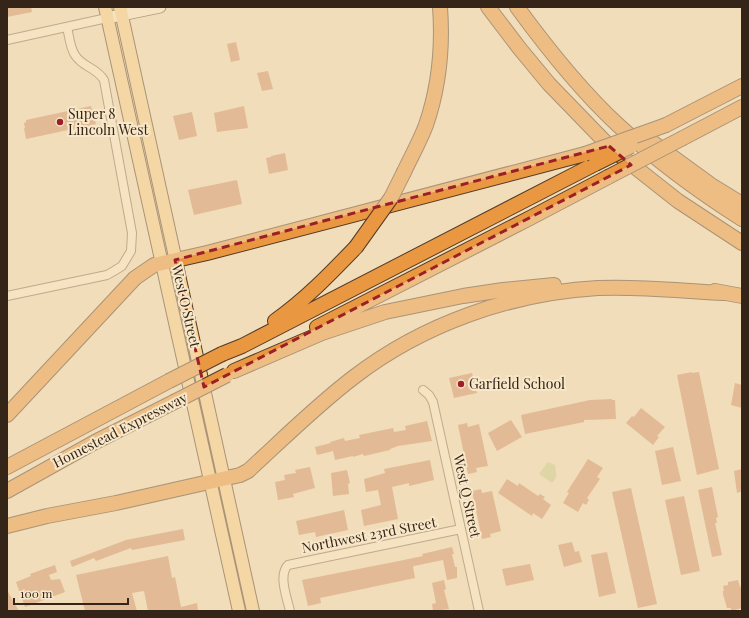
<svg xmlns="http://www.w3.org/2000/svg" width="749" height="618" viewBox="0 0 749 618" font-family="'Playfair Display',serif">
<style>
.green{fill:#cacf8d}
.building{fill:#d2916c}
.lines{fill:none;stroke-linecap:round;stroke-linejoin:round}
.street-casing{stroke:#886c53;stroke-width:10}
.secondary-casing{stroke:#694d36;stroke-width:13}
.primary-casing{stroke:#543b28;stroke-width:14}
.highway-casing{stroke:#543b28;stroke-width:16}
.street{stroke:#fbebcc;stroke-width:8}
.secondary{stroke:#fbebcc;stroke-width:11}
.primary{stroke:#f9d18c;stroke-width:12}
.highway{stroke:#e99741;stroke-width:14}
.highway-bridge-casing{stroke:#543b28;stroke-width:16;stroke-linecap:butt}
.highway-bridge{stroke:#e99741;stroke-width:14}
.marked{fill:none;stroke:#9b1f26;stroke-width:3;stroke-dasharray:8 5;stroke-linejoin:round}
.poi-dot{fill:#9b1f26;stroke:#f8e8c9;stroke-width:1.5}
.labels{text-anchor:middle;stroke-width:4;stroke-linejoin:round;paint-order:stroke}
.poi-label{font-size:14px;fill:#352519;stroke:#f8e8c9;text-anchor:start}
.street-label{font-size:14px;fill:#352519;stroke:#f8e8c9}
</style>
<rect width="100%" height="100%" fill="#f1ddb9"/>
<path class="green" d="M548,462L555,465C556,473 558,477 552,483L539,474L547,463Z
M221,488L248,611H246L244,606L233,562C235,551 232,548 228,538C223,523 221,505 217,489Z"/>
<path class="building" d="M7,7H31L32,12L7,17Z
M236,42L240,60L231,62L227,44Z
M268,71L273,89L262,91L257,73Z
M91,106L96,124L26,139L24,128H25L24,123L26,122V120Z
M244,106L248,128L217,132L214,113Z
M192,112L197,136L179,140L173,116Z
M285,153L288,170L269,174L266,158L271,157V156Z
M237,180L242,204L194,215L188,190Z
M692,372V373L699,372L719,469L697,475L677,375Z
M472,373L477,393L454,398L449,378Z
M735,383L742,385V408L731,405Z
M612,399V400H615L616,419L584,420V422L525,434L521,415L590,400Z
M641,408L665,427L657,436L659,437L653,445L626,423L632,416L634,417Z
M511,420L522,437L497,451L488,433Z
M427,421L432,441L398,446L390,449V450L364,456L363,454L353,457V456L335,460L333,451L317,455L315,447L331,443L330,442L344,438L345,441L360,438L359,435L393,428L394,432L406,430L405,426Z
M467,423L468,427L479,424L488,466L476,468L477,472L468,474L458,425Z
M673,447L681,481L662,485L655,451Z
M588,459L603,468L597,477L600,479L587,498L589,500L586,505L583,503L578,512L563,503L569,493L567,492Z
M430,460L434,480L409,486V483L392,487L398,519L364,526L361,510L381,505L378,490L366,492L364,479L385,473L384,469Z
M310,467L315,488L293,494L294,497L278,500L275,482L285,480L284,475L296,473L295,470Z
M742,469V491L737,493L734,471Z
M347,470L350,483L348,484L349,494L333,496L331,473Z
M507,479L518,486L519,483L538,496L540,494L545,497L543,499L551,505L542,519L533,513L532,516L498,493Z
M712,487L718,517L716,518L717,523H715L722,555L712,557L698,490Z
M631,488L657,604L638,608L612,492Z
M481,489L482,493L492,491L501,531L490,534L491,537L482,539L472,491Z
M684,496L700,571L681,575L665,500Z
M344,510L348,530L316,537L315,532L299,535L296,521Z
M183,529L185,540L132,550L131,548L96,561L94,558L72,567L70,561L126,540Z
M572,542L575,552L579,551L582,562L564,567L558,545Z
M452,547L454,554H452L455,567H457V578L447,580L443,560L414,566L413,567L415,578L320,598L321,603L308,606L302,580L394,562L423,556L422,554Z
M607,552L616,593L599,597L591,555Z
M168,556L172,578L175,577L181,607L197,603L198,611H148L144,591L132,593L137,611H85L76,575Z
M530,564L534,580L506,586L502,569Z
M55,565L57,572L49,575L51,580L60,579L65,592L25,607L16,582L31,576L30,574Z
M444,580L446,589L444,590L449,609L433,611L432,604L436,603L432,583Z
M738,580L740,587L742,586V608L731,611V608H727L723,594V591H724L723,586L728,585V582Z
M7,590L16,606L19,611H7Z"/>
<g class="lines">
<defs>
<path id="street" d="M7,40L107,18
M7,296L107,275L114,271L122,266L131,251L132,233L104,80C96,67 82,67 75,55C70,48 69,35 67,27
M423,390L429,395L433,402L479,611
M290,611C287,598 278,575 288,565L461,529"/>
<path id="secondary" d="M107,18L160,7"/>
<path id="primary" d="M105,7L239,611
M120,7L253,611"/>
<path id="highway" d="M488,7L520,49L549,84L612,149L678,201L742,243
M517,7C547,48 580,90 618,125C656,160 698,191 742,219
M666,125L742,86
M683,138L742,107
M652,142L711,185L742,204
M404,172C411,157 420,141 426,125C439,87 443,47 440,7
M715,291L742,296
M275,321C305,300 330,274 356,247
M317,327L530,218L608,177
M222,354L242,346L595,164
M234,371L322,333L385,312L463,296L503,290L554,285
M7,415L135,278L154,265L207,253L585,154
M7,467L169,381
M7,491L95,442L174,402
M7,526L47,516L116,503L240,475L248,471C283,439 317,405 354,377C423,324 511,293 598,288C640,286 682,291 724,293"/>
</defs>
<use href="#street" class="street-casing"/>
<use href="#secondary" class="secondary-casing"/>
<use href="#primary" class="primary-casing"/>
<use href="#highway" class="highway-casing"/>
<use href="#street" class="street"/>
<use href="#secondary" class="secondary"/>
<use href="#primary" class="primary"/>
<use href="#highway" class="highway"/>
<defs>
<path id="highway-bridge" d="M585,154L666,125
M595,164L631,146
M608,177L683,138
M356,247L391,198L404,172
M169,381L222,354
M174,402L227,375"/>
</defs>
<use href="#highway-bridge" class="highway-bridge-casing"/>
<use href="#highway-bridge" class="highway-bridge"/>
</g>
<path d="M0 0H749V618H0ZM609,146L631,165L204,387L175,260Z" fill="#f1ddb9" fill-opacity=".55" fill-rule="evenodd"/>
<path class="marked" d="M609,146L631,165L204,387L175,260Z"/>
<g class="poi-dot">
<circle cx="60" cy="122" r="4"/>
<circle cx="461" cy="384" r="4"/>
</g>
<g class="labels">
<g class="poi-label">
<text x="68" y="119">Super 8<tspan x="68" dy="16">Lincoln West</tspan></text>
<text x="469" y="389">Garfield School</text>
</g>
<g class="street-label">
<text transform="translate(186 306) rotate(77)" y="5">West O Street</text>
<text transform="translate(120 430) rotate(-27)" y="5">Homestead Expressway</text>
<text transform="translate(467 496) rotate(78)" y="5">West Q Street</text>
<text transform="translate(369 535) rotate(-11)" y="5">Northwest 23rd Street</text>
</g>
</g>
<rect width="749" height="618" fill="none" stroke="#352519" stroke-width="16"/>
<path d="M14 598v6h114v-6" fill="none" stroke="#352519" stroke-width="2"/>
<text x="20" y="598" font-size="12" fill="#352519" stroke="#f8e8c9" stroke-width="3" paint-order="stroke">100 m</text>
</svg>
